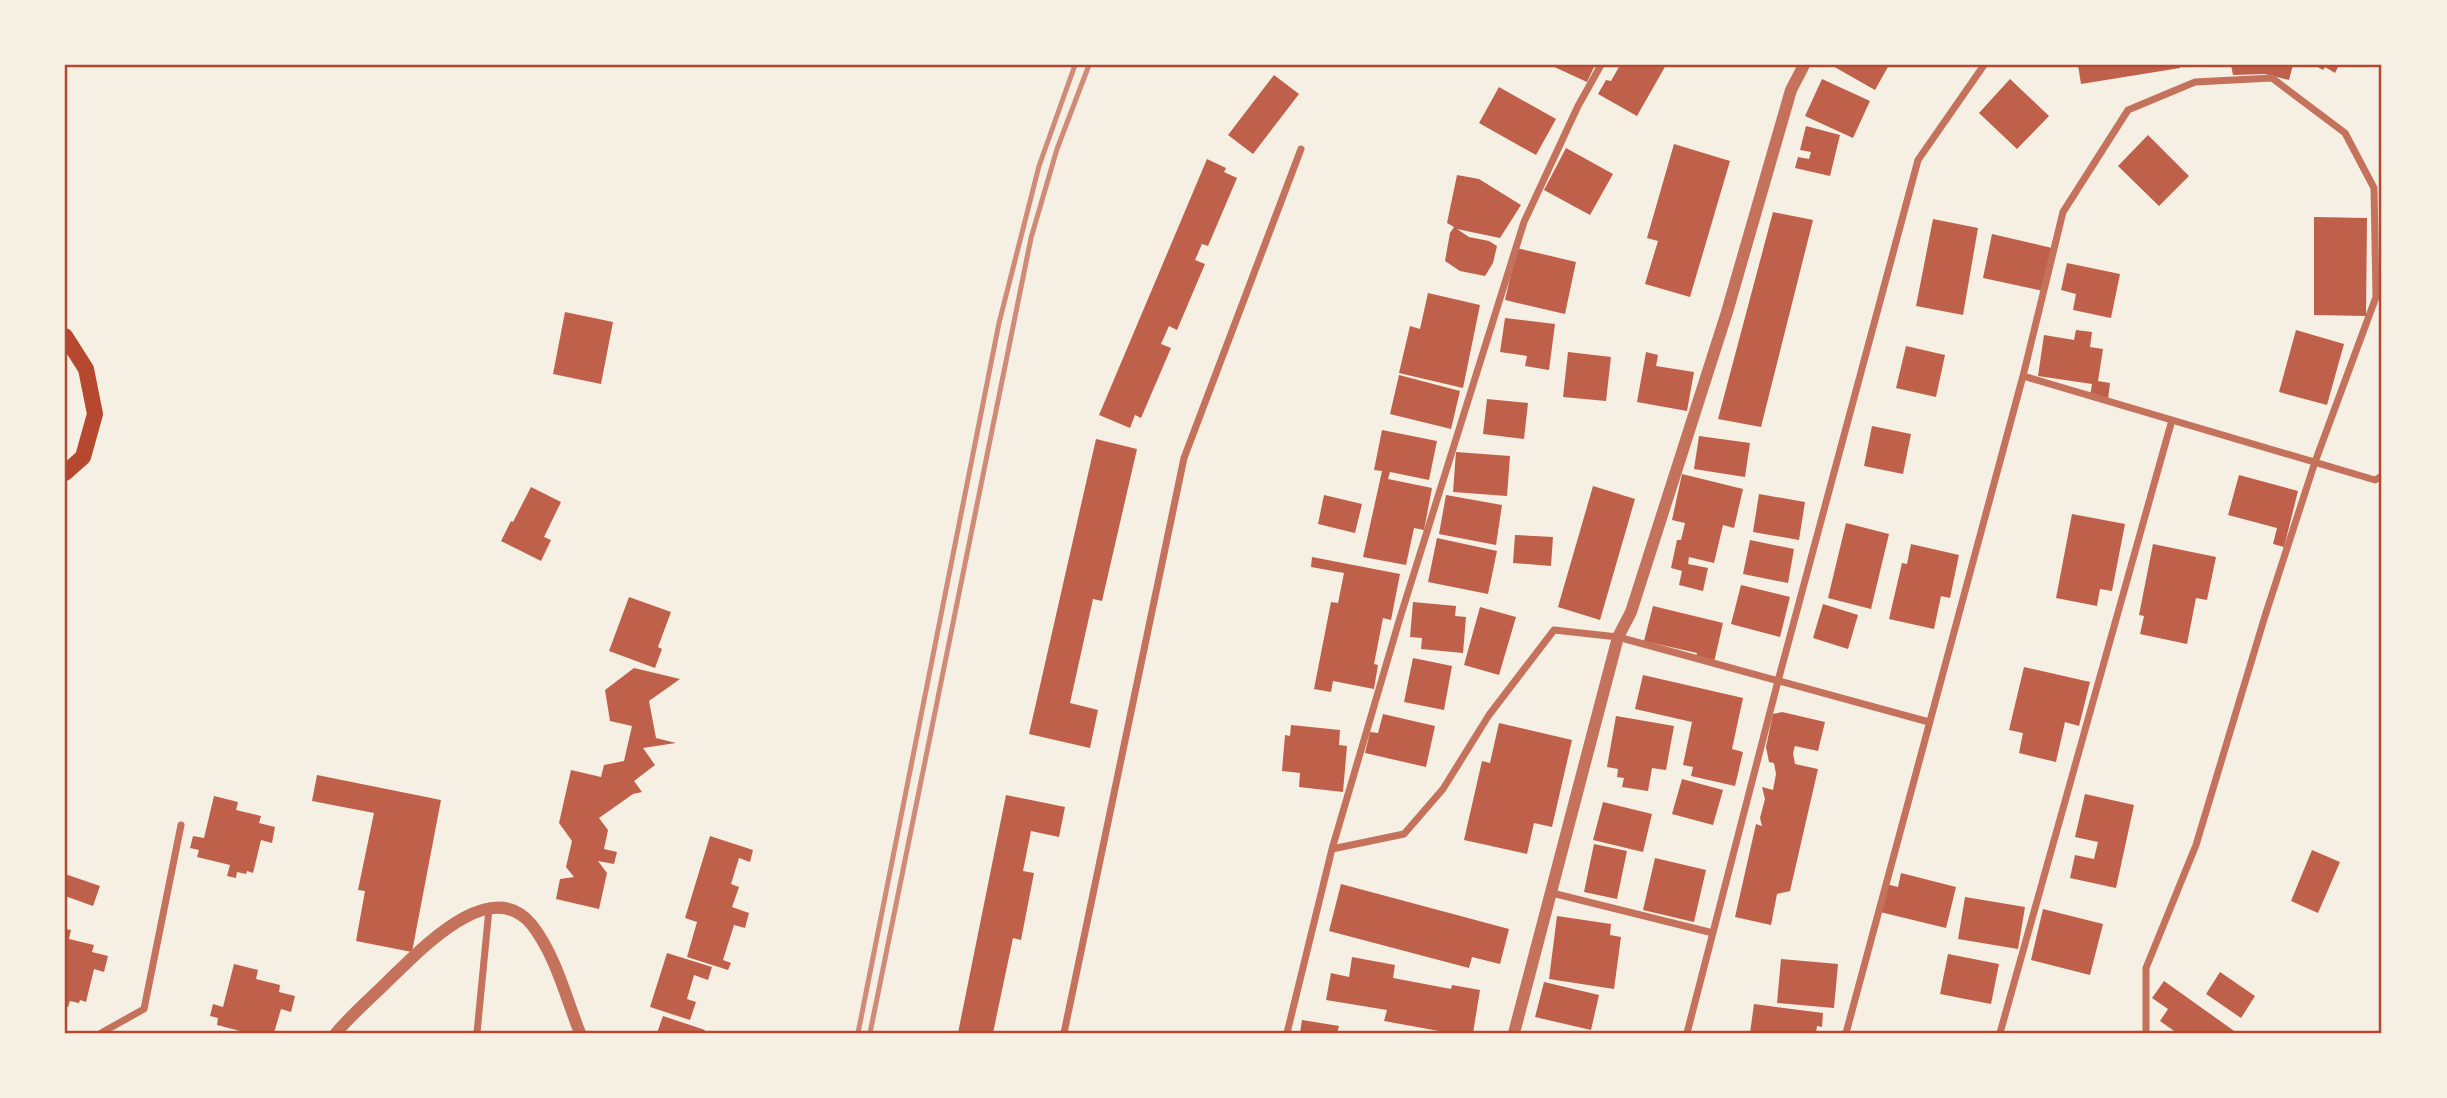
<svg xmlns="http://www.w3.org/2000/svg" width="2447" height="1098" viewBox="0 0 2447 1098" font-family="'PT Sans',sans-serif">
<style>
.building{fill:#bf614a}
.lines{fill:none;stroke-linecap:round;stroke-linejoin:round}
.minor{stroke:#c5725c;stroke-width:7}
.tertiary{stroke:#c5725c;stroke-width:12}
.primary{stroke:#b5482f;stroke-width:16}
.rail{stroke:#cf8b77;stroke-width:5}
.neatline{fill:none;stroke:#b5482f;stroke-width:2.5}
</style>
<rect width="100%" height="100%" fill="#f6efe4"/>
<path class="building" d="M1550,65H1595L1587,82Z
M1620,65H1666L1637,116L1598,94L1606,80L1611,81Z
M1831,65H1889L1875,90Z
M2078,65H2180V68L2081,84Z
M2231,65H2293L2289,80L2265,74L2233,75Z
M2314,65H2339L2335,73L2325,67L2323,70Z
M1274,75L1299,94L1253,154L1228,135Z
M1822,79L1870,101L1853,138L1805,116Z
M2010,79L2049,116L2017,149L1979,113Z
M1499,87L1556,119L1536,155L1479,123Z
M1806,126L1840,135L1830,176L1795,168L1798,157L1809,159L1811,152L1800,150Z
M2148,135L2189,176L2159,206L2118,166Z
M1674,144L1730,161L1690,297L1645,284L1658,241L1647,238Z
M1566,148L1613,174L1590,215L1544,190Z
M1207,159L1226,168L1224,172L1237,178L1208,246L1202,244L1195,260L1205,264L1177,330L1169,326L1161,344L1171,348L1141,418L1135,415L1130,428L1099,415Z
M1457,175L1479,179L1521,205L1500,238L1457,229L1469,237L1489,241L1497,246L1493,263L1485,276L1460,271L1445,261L1450,233L1454,227L1447,223Z
M1773,212L1813,220L1761,427L1718,419Z
M2314,217L2367,218L2366,316L2314,315Z
M1933,219L1978,228L1963,315L1916,306Z
M1992,234L2052,248L2043,291L1983,278Z
M1517,248L1576,262L1565,314L1505,300Z
M2067,263L2120,274L2111,318L2073,310L2076,294L2061,290Z
M1428,293L1480,305L1463,388L1399,373L1410,326L1420,329Z
M565,312L613,322L601,384L553,374Z
M1505,318L1555,324L1549,370L1525,366L1527,356L1500,352Z
M2076,330L2092,332L2090,347L2103,349L2098,381L2110,383L2108,399L2090,396L2092,384L2038,376L2044,335L2074,340Z
M2296,330L2344,344L2327,405L2279,392Z
M1906,346L1945,355L1936,397L1896,388Z
M1568,352L1611,357L1606,401L1563,397Z
M1646,352L1658,355L1656,366L1694,372L1687,411L1637,402Z
M1399,375L1460,391L1451,429L1390,414Z
M1487,399L1528,403L1524,439L1483,434Z
M1872,426L1911,434L1903,474L1864,466Z
M1382,430L1437,441L1429,480L1390,472L1388,479L1432,488L1424,530L1414,528L1406,565L1363,557L1382,471L1374,470Z
M1699,436L1750,443L1745,477L1694,469Z
M1096,439L1137,449L1102,601L1093,599L1070,703L1098,710L1090,748L1029,734Z
M1456,452L1510,456L1507,496L1453,492Z
M1682,474L1743,489L1734,528L1723,525L1714,563L1689,557L1688,564L1708,568L1703,591L1679,585L1682,571L1671,568L1677,540H1681L1685,523L1672,520Z
M2239,475L2298,491L2284,547L2273,544L2277,528L2228,515Z
M1593,486L1635,499L1600,620L1558,607Z
M531,487L561,502L544,537L551,540L541,561L501,541L511,521L513,522Z
M1759,494L1805,502L1799,540L1753,532Z
M1324,495L1362,504L1355,533L1318,524Z
M1446,495L1502,505L1496,545L1439,534Z
M2072,514L2125,524L2112,591L2100,589L2097,606L2056,598Z
M1846,523L1889,534L1871,609L1828,598Z
M1515,535L1553,537L1551,566L1513,563Z
M1437,538L1497,551L1488,594L1428,582Z
M1750,540L1794,549L1788,583L1743,574Z
M1911,544L1959,555L1950,598L1941,596L1934,629L1889,619L1902,563L1907,564Z
M2153,544L2216,557L2207,600L2196,598L2187,644L2140,634L2144,616L2139,615Z
M1312,557L1400,574L1391,620L1383,618L1374,664L1378,665L1374,689L1333,681L1331,692L1314,689L1331,602L1338,603L1344,573L1311,567Z
M1741,585L1790,597L1780,637L1731,624Z
M629,597L671,612L658,647L662,649L655,668L609,651Z
M1413,602L1456,606L1455,616L1466,617L1463,653L1421,649L1422,638L1410,637Z
M1823,604L1858,615L1848,649L1813,638Z
M1653,606L1723,623L1714,662L1696,658L1697,653L1644,641Z
M1480,607L1516,617L1499,675L1464,665Z
M1413,658L1452,666L1444,710L1404,702Z
M2024,667L2090,682L2079,726L2065,722L2056,762L2019,753L2023,733L2009,730Z
M634,668L680,679L649,701L656,738L676,743L643,748L655,765L634,781L642,792L633,794L599,818L608,830L604,849L617,852L614,864L598,861L607,873L599,909L556,899L560,879L574,877L566,867L572,841L559,823L571,770L601,777L604,765L624,761L632,726L610,721L605,690Z
M1643,675L1743,698L1732,749L1743,752L1735,786L1691,776L1693,767L1683,765L1692,722L1635,709Z
M1782,712L1825,722L1818,751L1795,746L1793,753L1795,764L1818,769L1790,891L1777,894L1771,925L1735,917L1756,824L1762,826L1760,818L1765,799L1762,787L1773,790L1776,774L1774,763L1769,762L1766,747L1773,714Z
M1383,714L1435,726L1426,767L1365,753L1370,732L1378,733Z
M1616,716L1674,726L1666,770L1652,768L1648,791L1622,787L1624,778L1617,777L1618,769L1607,767Z
M1499,723L1572,740L1552,827L1534,823L1527,854L1464,840L1482,761L1490,763Z
M1291,725L1340,730L1339,745L1347,746L1343,792L1299,787L1300,773L1282,771L1285,735L1290,736Z
M317,775L441,800L412,952L356,941L365,891L358,890L374,813L312,801Z
M1682,779L1723,790L1713,825L1672,814Z
M2085,794L2134,805L2116,888L2070,878L2075,855L2094,859L2098,842L2075,837Z
M1006,795L1065,807L1059,837L1031,831L1023,871L1034,873L1021,940L1013,938L993,1033H958Z
M214,796L238,802L236,810L261,816L259,823L275,827L272,843L261,840L253,873L247,871L246,874L237,872L236,878L227,876L230,865L197,857L199,850L190,848L193,836L204,838Z
M1603,802L1652,814L1643,852L1593,840Z
M710,836L753,850L750,862L739,858L731,884L739,887L732,907L749,913L745,928L734,925L723,960L731,963L728,970L687,957L697,922L685,918Z
M1594,844L1627,851L1617,899L1584,892Z
M2312,850L2340,862L2318,913L2291,901Z
M1655,858L1706,870L1694,922L1643,910Z
M1901,873L1956,887L1946,928L1880,912L1886,884L1898,887Z
M65,874L100,886L93,906L65,896Z
M1341,884L1509,929L1500,964L1472,957L1469,968L1329,931Z
M1965,897L2025,907L2018,949L1958,939Z
M2043,909L2103,924L2090,975L2031,960Z
M1557,916L1611,924L1610,935L1621,937L1614,989L1549,979Z
M65,929L71,930L69,939L94,945L92,952L108,956L104,972L94,969L86,1002L80,1000L79,1003L70,1001L68,1007L65,1006Z
M667,953L712,967L708,980L694,975L687,999L696,1002L690,1020L650,1007Z
M1948,954L1999,964L1991,1004L1940,994Z
M1352,957L1395,965L1393,978L1451,989L1452,985L1480,990L1473,1033H1450L1384,1021L1387,1010L1326,1000L1331,973L1349,977Z
M1781,959L1838,964L1834,1008L1777,1003Z
M234,964L258,970L256,979L280,985L279,992L295,996L291,1012L281,1009L274,1033H248L217,1025L218,1018L210,1016L213,1004L223,1007Z
M2220,972L2255,996L2241,1018L2206,994Z
M2164,981L2237,1033H2177L2160,1021L2168,1009L2152,998Z
M1544,982L1599,995L1591,1030L1535,1017Z
M1754,1004L1823,1013L1822,1027L1817,1026L1816,1033H1750Z
M663,1016L705,1030L704,1033H657Z
M1302,1020L1339,1026L1337,1033H1300Z"/>
<g class="lines">
<path class="minor" d="M1601,65L1578,106L1524,222L1399,621L1332,849L1404,834L1443,789L1489,715L1554,630L1618,637L1929,722
M2023,376L2375,480L2382,476
M1552,893L1713,933
M101,1033L144,1009L181,825
M477,1033L489,909
M1064,1033L1184,458L1301,149
M1287,1033L1332,849
M1687,1033L1778,681L1918,160L1984,65
M1846,1033L2023,376L2063,212L2128,110L2195,82L2272,78L2345,133L2374,188L2376,297L2315,462L2265,616L2196,845L2146,968V1033
M2000,1033L2172,420"/>
<path class="tertiary" d="M336,1033C352,1014 371,998 389,980C419,952 490,873 532,925C556,956 566,998 580,1033
M1514,1033L1618,637L1631,612L1727,312L1791,90L1804,65"/>
<path class="primary" d="M65,336L86,369L95,414L83,457L65,473"/>
<path class="rail" d="M858,1033L999,323L1039,166L1075,65
M870,1033L1031,238L1057,149L1089,65"/>
</g>
<rect width="2447" height="1098" fill="none" stroke="#f6efe4" stroke-width="133"/>
<rect x="66" y="66" width="2314" height="966" class="neatline"/>
</svg>
